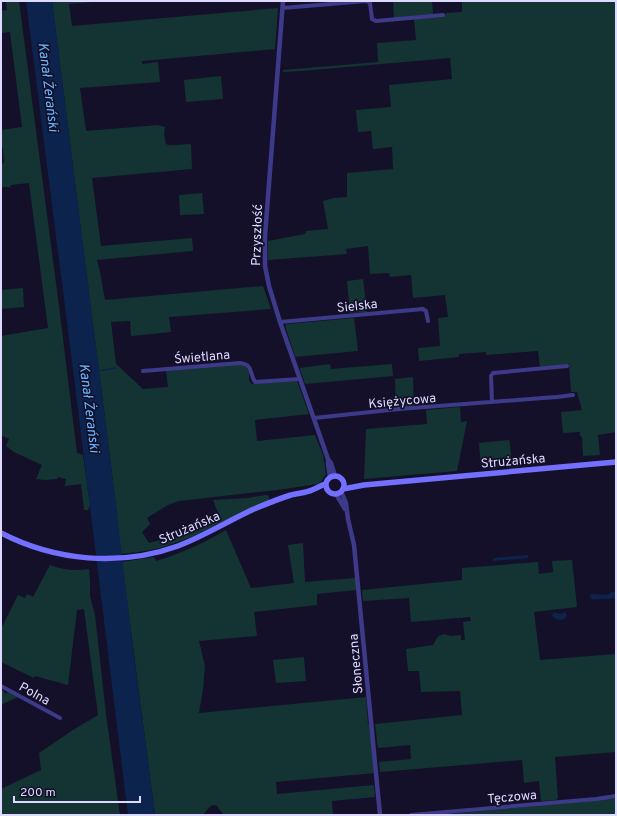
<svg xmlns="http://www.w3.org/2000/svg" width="617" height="816" viewBox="0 0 617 816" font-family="Overpass,sans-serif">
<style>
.green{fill:#133433}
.water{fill:#0c244d}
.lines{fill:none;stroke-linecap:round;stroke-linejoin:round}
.stream{stroke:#0c244d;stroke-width:1.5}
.minor{stroke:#3d3a8a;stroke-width:4}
.tertiary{stroke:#3d3a8a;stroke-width:4.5}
.secondary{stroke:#7370ff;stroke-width:5.5}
.labels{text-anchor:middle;stroke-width:3.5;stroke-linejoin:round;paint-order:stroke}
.street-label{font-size:13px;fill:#ddd9ff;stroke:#14102a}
.water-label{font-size:14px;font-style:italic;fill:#67b9ff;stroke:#14102a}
</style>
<rect width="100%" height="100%" fill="#14102a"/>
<path class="green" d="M6,1H19L59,306L77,453L83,455L90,506L88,510H84L81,484L65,486L66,479L58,477L57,479L45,480L36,479L42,465L14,452L6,446L9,439L1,435V336L48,328L29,183L11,185L10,188L9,187H1V164L4,163L3,148H1V145L2,144L1,130L22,127L10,32L1,33V11L7,10Z
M52,1H105L69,4L72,26L278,8L275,49L142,61V64L158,62L160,82L80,88L86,131L158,125L165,127L164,134L166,144C173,147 182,144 190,144L191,145L192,169L92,178L101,246L192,238L193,251L97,260L100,272L105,300L263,286L271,309L169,317L171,332L131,336L130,321L111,322L116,364L143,389L168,387L166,371L241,364L248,367L249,371V381L252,384L297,381L309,414L255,420L257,441L315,435L323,455L326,474L321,482L318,484L277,490L179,501L168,505L147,518L150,524L142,532L149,543L177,536L204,526L220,518L213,500L248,498L265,495H267L269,497V500L191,537L160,548L139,552L121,554L115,497Z
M393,1H432L433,14L394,18Z
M462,1H616V432L598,435L600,455L583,456L582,437L580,436V432L563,433L561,412L582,410L577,392H571L569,364L540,367L538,351L486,355V352L459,354V357L419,361L418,348L440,346L438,318L448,317L445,295L413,298L411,275L390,277L389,273L370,274L368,246L346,249L347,254L268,260V241L305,234L306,231L328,229L323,201L334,198L347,197V173L393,169L392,147L373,149L371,131L358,132L356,110L391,107L389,85L452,79L450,58L301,71L283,72V70L378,62L377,43L416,40L414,19L444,17L446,13L462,12Z
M221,76L223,99L186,102L184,80Z
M202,193L204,214L180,215L179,195Z
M363,279L367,312L350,313L347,281Z
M23,288L24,307L1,309V290Z
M354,318L358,351L295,357L285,325L287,324Z
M330,364L331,369L392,364L393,376L305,384L300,369V368Z
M413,377L414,406L396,408L395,379Z
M460,407L461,422L467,421L457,471L364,479L366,429L427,424L426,410Z
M509,440L510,444L512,465L481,468L479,443Z
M226,530L251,588L294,583L288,545L303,543L305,582L355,578L357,590L317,594V605L254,612L257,636L199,641L205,666L203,689L199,713L366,697L368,724H370L375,773L276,782L277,794L374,785L375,797L332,801L333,815H224L216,805C209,804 208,810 203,815H155L122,562L154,557L156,561C180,554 204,543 226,530Z
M572,560L577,607L534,612L540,660L616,654V752L555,757L558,798L556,800L541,801L539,781L524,783L522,760L380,772L379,762L411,759L410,745L378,748L375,724L462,715L460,691L421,692L419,671H408L406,649L433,645L437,638L439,636L444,634L451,636L461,635V640H465L463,622L471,621L470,617L411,622L409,598L363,601L362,590L462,580V568L538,562L539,574L553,572L552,561Z
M50,565C62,570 77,571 89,569L90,581V596L95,615L106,714L120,815H1V789L41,770L39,753L73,730L98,715L84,609L77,610L68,685L35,676L34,678L1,662V629L18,595L25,598L27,594L33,597Z
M304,657L306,681L276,683L273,660Z
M3,690L4,692L6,694L8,692L18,697L1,705V691Z
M616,798V815H441Z"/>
<path class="water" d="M26,1H52L115,497L132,641L155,815H128L74,377Z
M528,555V558L493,561V558Z
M612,592H616V598C613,598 594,600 592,599C591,599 591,598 590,597L591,594L607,595Z
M554,612L561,614L565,612L567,615L564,619L560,620C556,619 553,618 552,615Z"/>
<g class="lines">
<path class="stream" d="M98,371L116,368"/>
<path class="minor" d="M283,8L366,1L370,3L372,19L376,21L443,15
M280,322L423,309L426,311L428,321
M143,371L240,363C254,365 249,373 255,382L300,379
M492,402L491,376L493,373L567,366
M314,418L399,409L543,398L557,397L573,395
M1,686L60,718
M411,815L596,799L616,796"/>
<path class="tertiary" d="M283,1L265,236V266L269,286L280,322L328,459L331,463L335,476
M328,459V464L330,477
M341,491L346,503L348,519L354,545L380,815
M336,494L345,509"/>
<path class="secondary" d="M326 485a9 9 0 1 1 18 0a9 9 0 1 1-18 0Z
M343,489L364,485L616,462
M1,533C55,561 120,567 178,546C204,536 228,521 254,509C266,504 278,499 291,495C297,493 306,493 312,490C317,488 320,486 325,484"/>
</g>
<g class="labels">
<g class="street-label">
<text transform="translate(256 235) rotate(-88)" y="5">Przyszłość</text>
<text transform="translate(357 305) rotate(-6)" y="5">Sielska</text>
<text transform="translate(202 356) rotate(-5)" y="5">Świetlana</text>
<text transform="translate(402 400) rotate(-5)" y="5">Księżycowa</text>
<text transform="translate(513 460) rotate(-5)" y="5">Strużańska</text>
<text transform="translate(189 527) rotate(-23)" y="5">Strużańska</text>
<text transform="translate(355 664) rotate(-95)" y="5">Słoneczna</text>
<text transform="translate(35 693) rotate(29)" y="5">Polna</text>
<text transform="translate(512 796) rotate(-5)" y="5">Tęczowa</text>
</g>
<g class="water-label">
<text transform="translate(49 87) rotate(83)" y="5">Kanał Żerański</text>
<text transform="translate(90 408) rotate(83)" y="5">Kanał Żerański</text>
</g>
</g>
<rect width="617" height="816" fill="none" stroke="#ddd9ff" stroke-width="4"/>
<path d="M14 796v6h126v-6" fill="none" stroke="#ddd9ff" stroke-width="2"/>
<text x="20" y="796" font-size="12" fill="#ddd9ff" stroke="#14102a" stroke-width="3" paint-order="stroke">200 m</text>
</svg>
